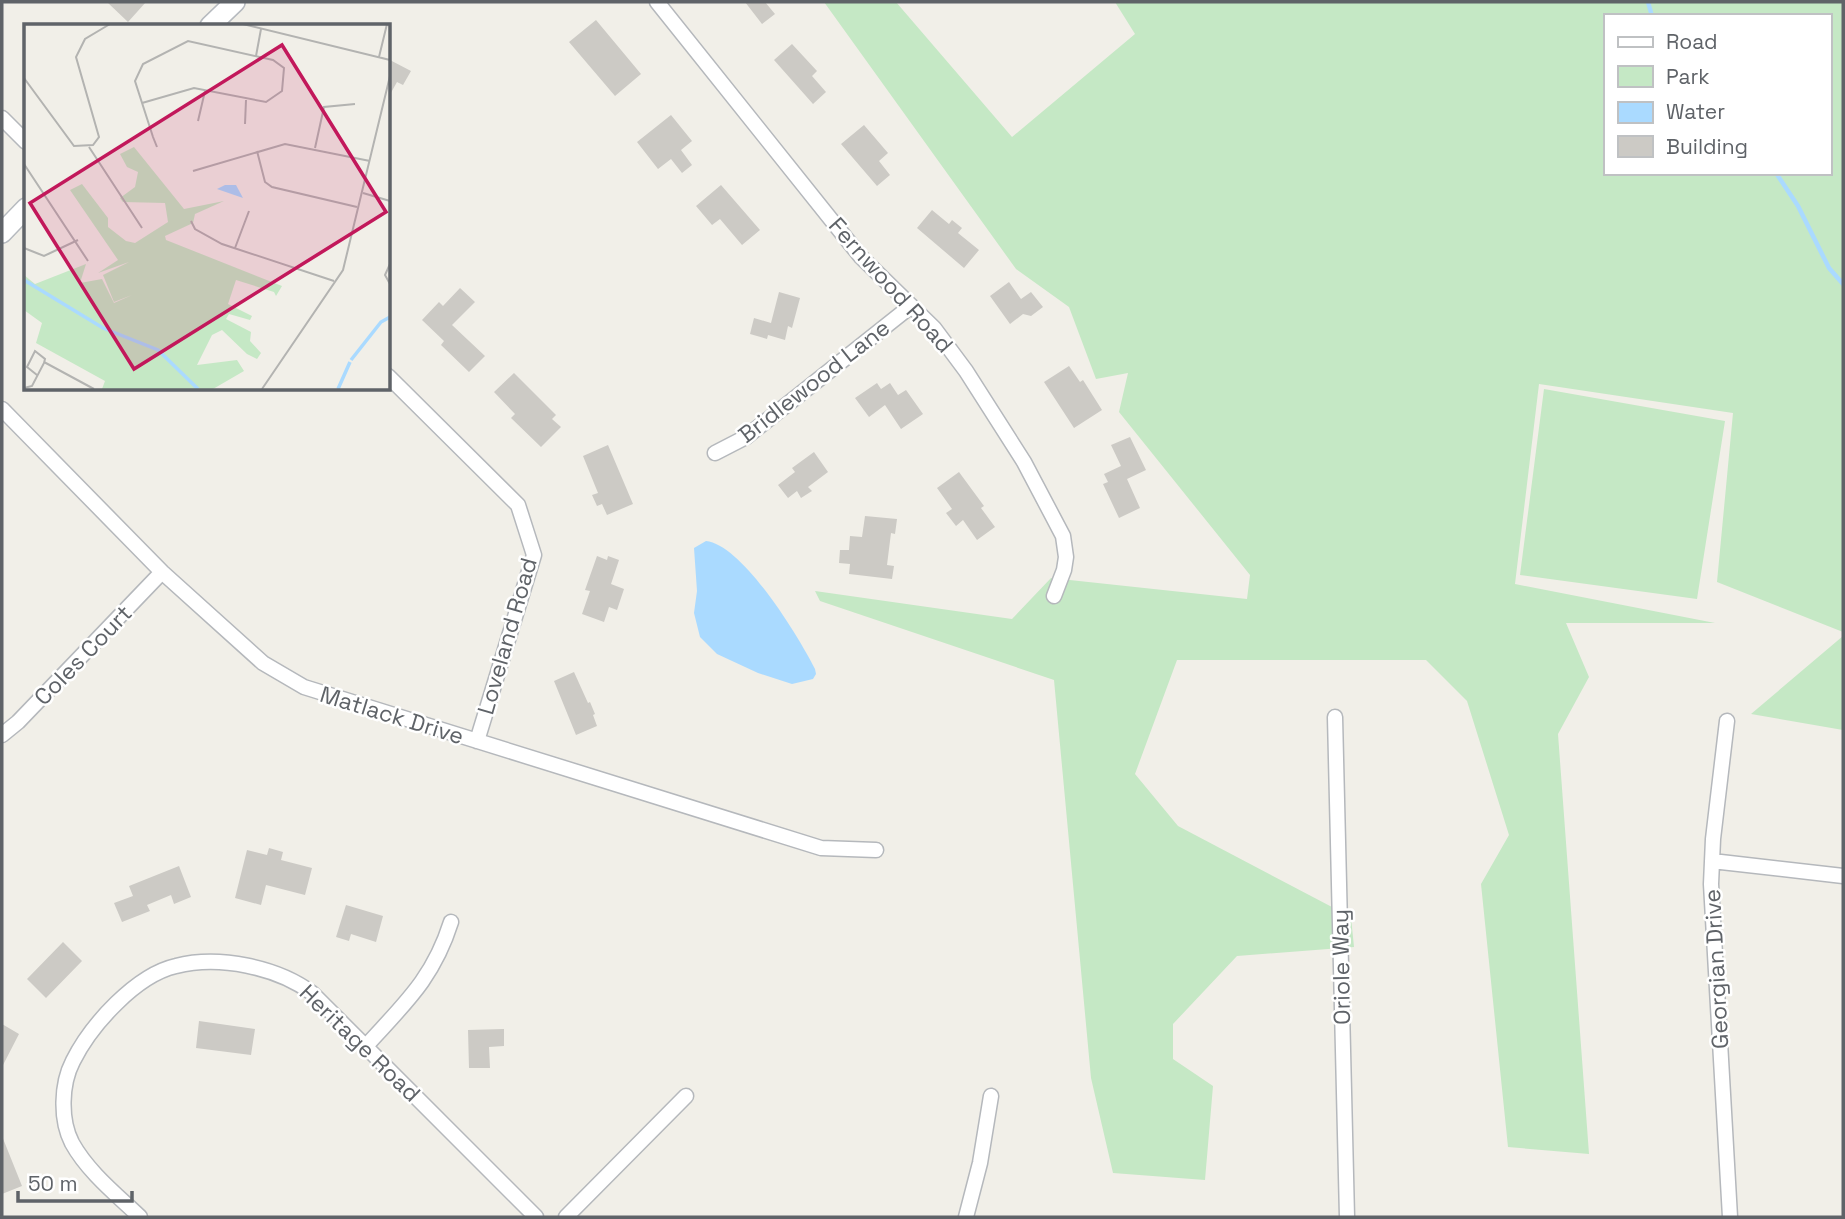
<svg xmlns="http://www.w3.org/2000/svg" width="1845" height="1219" viewBox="0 0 1845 1219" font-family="'Space Grotesk',sans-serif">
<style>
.green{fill:#c5e8c5;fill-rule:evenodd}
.water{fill:#aadaff}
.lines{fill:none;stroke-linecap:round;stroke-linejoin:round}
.stream{stroke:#aadaff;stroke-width:4.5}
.building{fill:#cccac5}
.minor-casing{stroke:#b5b8bc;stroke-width:17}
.secondary-casing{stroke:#b6babf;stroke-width:22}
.minor{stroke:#fff;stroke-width:14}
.secondary{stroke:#fff;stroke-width:19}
.labels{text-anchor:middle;stroke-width:5;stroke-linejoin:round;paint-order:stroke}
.street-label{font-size:23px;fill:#5f6368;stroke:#fff}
.inset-river{fill:none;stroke:#aadaff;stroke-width:3.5}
.inset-road{fill:none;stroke:#b3b3b1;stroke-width:2}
.view{fill:#c2185b;fill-opacity:0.15;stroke:#c2185b;stroke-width:3.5}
.inset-edge{fill:none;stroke:#5f6368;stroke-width:3.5}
</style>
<rect width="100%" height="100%" fill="#f1efe8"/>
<path class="green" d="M824,2H896L1012,137L1135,34L1115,2H1843V632L1717,582L1733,413L1539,384L1515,584L1715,623H1566L1589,677L1558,734L1589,1154L1508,1147L1481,884L1509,835L1467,701L1426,660H1177L1135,774L1178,826L1351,917L1354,947L1237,956L1173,1024V1059L1213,1086L1205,1180L1113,1173L1091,1078L1054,680L820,601L815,591L1012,619L1051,578L1247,599L1250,575L1119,412L1128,373L1096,379L1069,307L1016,269ZM1605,16H1829V173H1605Z
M1544,389L1725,421L1697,599L1520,575Z
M1843,636V730L1751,714Z"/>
<path class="water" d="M706,541C743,545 799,637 815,669L816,674L813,679L792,684L758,673L717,654L700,637L694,613L697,591L694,548Z"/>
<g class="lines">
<path class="stream" d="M1648,2L1652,16
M1776,173L1798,206L1829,268L1843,284"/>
</g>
<path class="building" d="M107,2H146L128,22Z
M745,2H765L775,14L762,24Z
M596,20L641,74L615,96L569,42Z
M792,44L817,71L812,76L826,92L813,104L774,60Z
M388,59L411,71L403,85L397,82L388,98Z
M671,115L692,141L681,150L692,165L682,173L671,159L658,169L637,142Z
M864,125L888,153L879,161L890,175L877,186L841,144Z
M721,185L760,230L742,245L720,219L712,225L696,206Z
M932,210L949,224L952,220L962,228L958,233L979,250L964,268L917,228Z
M1009,282L1021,299L1031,292L1043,307L1031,316L1023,314L1010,324L990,296Z
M460,288L475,302L452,325L485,356L469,372L441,345L444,341L422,320L439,302L443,306Z
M779,292L800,298L792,328L788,326L785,340L768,335L767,339L750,334L754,318L771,323Z
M1069,366L1080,382L1083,380L1102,410L1074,428L1044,382Z
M514,373L556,415L552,419L561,427L541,447L511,418L515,414L494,392Z
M877,383L881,389L890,383L898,395L906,390L923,414L901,429L885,405L869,417L855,398Z
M1130,437L1146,470L1127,479L1140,508L1119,518L1103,484L1108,482L1104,474L1121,466L1111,445Z
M608,445L633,504L607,515L602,504L597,506L592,495L598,493L583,456Z
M814,452L828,472L808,487L812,491L801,498L797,491L788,498L778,485L795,472L792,468Z
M959,472L984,506L981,508L995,527L977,540L963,520L956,526L946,513L952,509L937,488Z
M865,516L897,519L895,534L891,533L887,565L894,566L892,579L849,574L850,564L839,563L840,550H849L850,536L862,537Z
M597,556L607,560L608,556L619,560L611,584L624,589L617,610L609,607L604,622L582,614L590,591L585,590Z
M574,672L588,703L590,702L595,714L593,715L597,726L576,735L554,681Z
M269,848L283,852L281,860L312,868L305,895L266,885L261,905L235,898L247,850L267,855Z
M179,866L191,897L174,904L171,895L147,905L150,911L122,922L114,903L133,896L129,886Z
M346,905L383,916L376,942L351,934L349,941L336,937Z
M63,942L82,961L46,998L27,979Z
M199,1021L255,1029L251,1055L196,1048Z
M2,1024L19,1034L2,1067Z
M504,1029V1046L489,1047L490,1068H469L468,1030Z
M2,1136L22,1186L2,1194Z"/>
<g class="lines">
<defs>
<path id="minor" d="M657,2L861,257L934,328L966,371L1024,462L1063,536L1066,557L1064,570L1054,596
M2,118L26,142
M388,376L518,505L534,555L477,741
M2,409L162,572L263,663L304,687L821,848L876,850
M715,453L746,437L911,306
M1335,717L1347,1217
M1727,721L1713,839L1711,884L1730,1217
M2,735L18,722L162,572
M1712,861L1843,876
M366,1046C404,1004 433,979 451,922
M140,1217C117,1195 88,1172 72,1143C60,1120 61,1084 73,1061C91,1025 136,975 176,966C219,955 277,967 312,993L536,1217
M566,1217L686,1096
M966,1217L980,1163L991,1096"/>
<path id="secondary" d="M210,26L235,2
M2,233L26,208"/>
</defs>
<use href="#minor" class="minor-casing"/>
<use href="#secondary" class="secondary-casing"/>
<use href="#minor" class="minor"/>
<use href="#secondary" class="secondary"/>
</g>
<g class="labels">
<g class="street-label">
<text transform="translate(891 285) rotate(48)" y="8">Fernwood Road</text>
<text transform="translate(814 381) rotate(-38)" y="8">Bridlewood Lane</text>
<text transform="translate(507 636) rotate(-74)" y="8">Loveland Road</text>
<text transform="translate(83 655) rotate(-46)" y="8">Coles Court</text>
<text transform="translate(392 715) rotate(17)" y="8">Matlack Drive</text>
<text transform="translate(1341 967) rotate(-91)" y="8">Oriole Way</text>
<text transform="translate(1716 969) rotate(-93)" y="8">Georgian Drive</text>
<text transform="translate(360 1043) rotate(44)" y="8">Heritage Road</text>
</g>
</g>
<g transform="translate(24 24)">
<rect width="366" height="366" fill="#f1efe8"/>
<path d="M110,123L160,185L200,177L171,190L169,199L141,212L142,216L258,262L252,272L250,268L212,256L204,280L228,292L226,296L205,290L202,295L227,308L226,317L237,329L233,335L223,330L198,306L188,311L173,341L213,336L220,347L189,365H78L81,357L12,319L18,299L0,286V251L11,260L62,240L56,259L78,255L90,279L108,271L90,278L79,251L105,238L74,249L94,236L46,166L58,160L84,194V203L102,217L111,219L144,198L141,179L99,178L96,174L111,163L114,148L103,143L96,130Z" fill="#c5e8c5"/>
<path d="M201,161H212L219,174L193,165Z" fill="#aadaff"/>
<path class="inset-river" d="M0,256L79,304L134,326L174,365M327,336L357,298L366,293M314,365L326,338"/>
<path class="inset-road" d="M219,0L366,36M232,32L237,5M355,33L363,0M0,54L50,122L69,121L75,113L52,33L61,15L86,0M118,79L170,64L242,78L258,67L260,44L249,36L164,17L119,40L111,57L129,113L133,123M174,97L181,67M221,100L222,76M65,123L118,204M291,124L300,83L331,80M233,127L241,158L248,163L333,183M0,140L64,237M169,147L261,120L346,137M339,169L366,177M167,197L171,205L198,220L310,257M0,224L20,232L54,216M211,224L225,187M366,240L361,251L366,260M20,338L70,365M0,364L8,362L20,339L21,335L11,327L3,343L13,351M238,365L319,246L366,52"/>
<path class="view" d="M258,21L362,188L110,345L6,179Z"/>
<rect width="366" height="366" class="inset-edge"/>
</g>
<rect width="1845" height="1219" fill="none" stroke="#5f6368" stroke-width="7"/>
<rect x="1604" y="14" width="228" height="161" fill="#ffffff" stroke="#bfc1c3" stroke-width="2"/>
<rect x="1618" y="37" width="35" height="10" fill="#ffffff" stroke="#bfc1c3" stroke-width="2"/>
<text x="1666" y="49" font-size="21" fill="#5f6368">Road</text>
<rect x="1618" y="66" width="35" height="21" fill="#c5e8c5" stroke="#bfc1c3" stroke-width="2"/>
<text x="1666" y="84" font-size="21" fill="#5f6368">Park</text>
<rect x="1618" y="102" width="35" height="21" fill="#aadaff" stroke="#bfc1c3" stroke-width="2"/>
<text x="1666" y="119" font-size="21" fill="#5f6368">Water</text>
<rect x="1618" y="136" width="35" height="21" fill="#cccac5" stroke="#bfc1c3" stroke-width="2"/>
<text x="1666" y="154" font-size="21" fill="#5f6368">Building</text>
<path d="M18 1191v10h114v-10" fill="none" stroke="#5f6368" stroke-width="3.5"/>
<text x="28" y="1191" font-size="21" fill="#5f6368" stroke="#ffffff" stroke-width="5" paint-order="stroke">50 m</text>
</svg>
